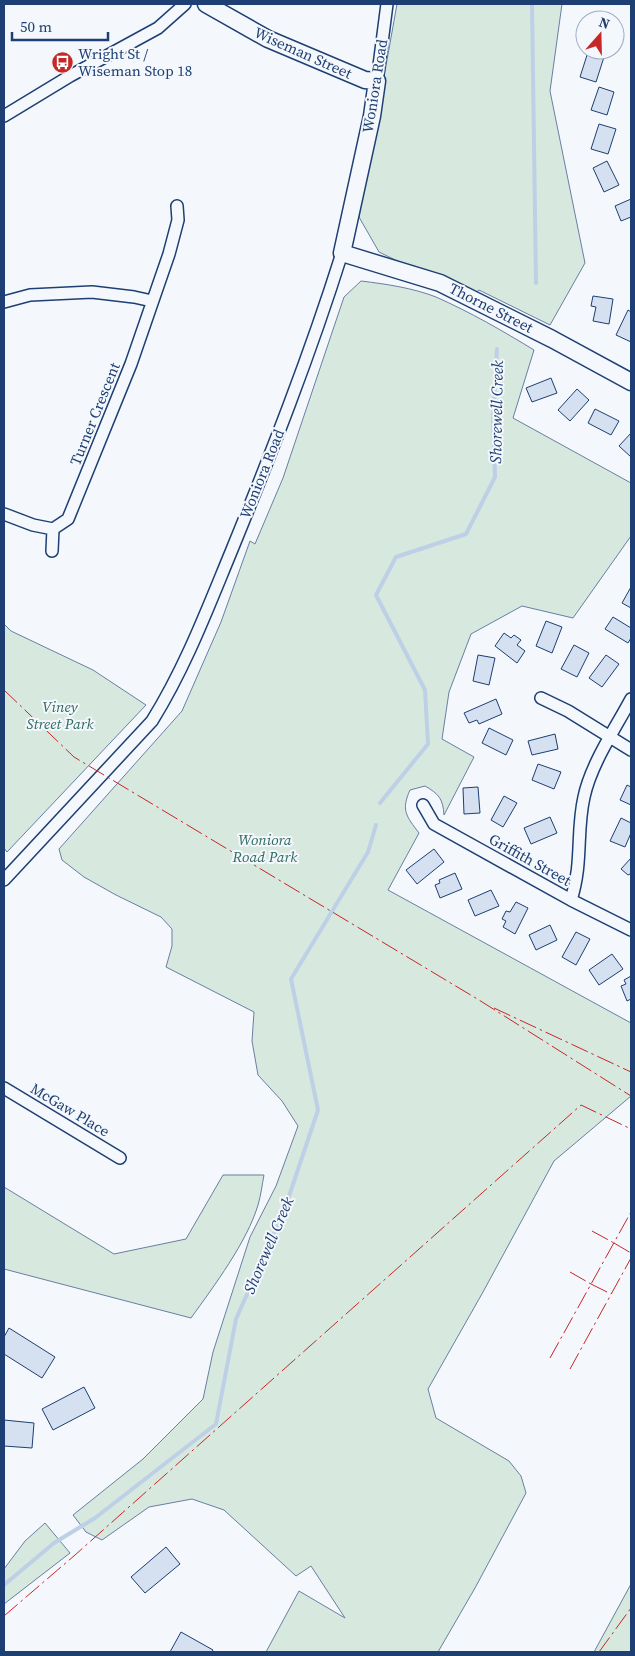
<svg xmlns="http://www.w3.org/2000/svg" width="635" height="1656" viewBox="0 0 635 1656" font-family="'Source Serif 4',serif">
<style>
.green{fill:#d7e8df;stroke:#687fa3}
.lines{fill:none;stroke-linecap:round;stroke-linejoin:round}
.stream{stroke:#bed0e5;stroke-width:4}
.building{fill:#d5e0f0;stroke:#1d3f73}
.street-casing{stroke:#1d3f73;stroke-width:14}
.secondary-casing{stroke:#1d3f73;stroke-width:19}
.street{stroke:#f4f7fb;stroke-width:11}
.secondary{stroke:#f4f7fb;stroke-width:16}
.power{stroke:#c62828;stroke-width:1;stroke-dasharray:18 4 2.5 4;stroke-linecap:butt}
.labels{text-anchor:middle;stroke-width:4;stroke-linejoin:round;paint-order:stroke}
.street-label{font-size:15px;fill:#1d3f73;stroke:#f4f7fb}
.poi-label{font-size:15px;fill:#1d3f73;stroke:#f4f7fb;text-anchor:start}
.park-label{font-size:15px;font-style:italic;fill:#2c6c60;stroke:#f4f7fb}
.water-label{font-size:16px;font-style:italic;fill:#1d3f73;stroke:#f4f7fb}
</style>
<rect width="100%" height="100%" fill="#f4f7fb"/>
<path class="green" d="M397,4H562L550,91L585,263L550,325L479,290L471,297L379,252L359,217Z
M361,281C386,284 413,288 436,297C470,312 503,331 534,350L513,418L631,483V536L573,618L522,606L471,634L449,692L442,739L474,757L444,815C443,799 439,794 425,786L410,790C401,810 406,816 419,833L388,890L631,1023V1096L554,1161L483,1292L428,1389L436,1418L509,1461L521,1476L526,1493L475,1588L438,1652H266L299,1591L345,1618L311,1566L296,1576L224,1510L192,1499L149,1507L102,1540L86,1532L73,1515L143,1459L203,1399L213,1352L250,1237L276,1186L298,1126L282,1101L258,1075L252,1041L254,1012L166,967L172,946V929L161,917L116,895L84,877L62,860L59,849L182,711L221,622L250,541L255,544L283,478L344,297Z
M4,624L11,631L93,670L146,705L7,852L4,848Z
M223,1175H264C262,1185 261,1195 258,1205C247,1242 214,1286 191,1318L4,1269V1187L114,1254L186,1239Z
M45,1523L70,1553L4,1604V1569L25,1541Z
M631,1584V1652H594Z"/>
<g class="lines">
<path class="stream" d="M532,4L536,283
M380,803L428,744L425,690L376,595L396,557L466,534L495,477L493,419L497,349
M4,1585L54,1543L95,1518L216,1424L236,1319L284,1211L318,1110L291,979L368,852L376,825"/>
</g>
<path class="building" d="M588,52L604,57L596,82L580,77Z
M599,87L614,92L607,115L591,110Z
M599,124L616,129L608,154L591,149Z
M607,161L619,185L604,192L593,168Z
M631,199V217L621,221L615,206Z
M593,296L613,299L609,324L593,321L596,307L591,306Z
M628,310L631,312V342L616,335Z
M551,378L557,393L532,402L526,388Z
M577,389L589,400L570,421L558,410Z
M595,409L619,421L611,435L588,423Z
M631,433V457L619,446Z
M631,587V608L622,603Z
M613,617L631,628V638L628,643L605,629Z
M546,621L562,627L552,653L536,646Z
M504,633L511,638L514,635L521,640L517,645L525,651L517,663L495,646Z
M574,645L589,653L577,677L561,669Z
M478,655L495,658L489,685L473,681Z
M606,655L619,664L602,687L589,678Z
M496,699L502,714L479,724L477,720L469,723L464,713Z
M489,728L513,740L506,755L482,743Z
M555,734L558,749L532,755L528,741Z
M538,764L561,772L554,789L532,780Z
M627,785L631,787V805L620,800Z
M478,787L480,813L464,814L463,788Z
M504,796L517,803L503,827L491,820Z
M550,817L557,833L531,844L524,828Z
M621,818L631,823V833L625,847L610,841Z
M434,849L444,862L417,884L406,870Z
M631,858V875L630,874L628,875L621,869Z
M455,873L462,889L440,898L435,885L440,883L439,880Z
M491,890L499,906L475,916L468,900Z
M516,902L528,908L515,934L503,927L506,921L502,919L506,911L510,912Z
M550,925L557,940L536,950L529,935Z
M576,932L590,939L576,965L562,957Z
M612,954L623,969L599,985L589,970Z
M631,976V999L627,1001L621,986L626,984L624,980Z
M9,1328L55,1357L42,1378L4,1354V1337Z
M84,1387L95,1408L53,1430L42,1409Z
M4,1420L34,1423L32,1448L4,1446Z
M166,1547L180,1564L145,1593L131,1577Z
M181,1632L213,1650L212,1652H170Z"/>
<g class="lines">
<defs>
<path id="street" d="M377,81L387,4
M4,116L70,76L158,28L185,4
M4,302L30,295L92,292L134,297L152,301
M4,514L33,525L53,529L68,519L131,364L169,254L178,220L177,206
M52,551L53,529
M541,698L568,711L631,750
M423,805L434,824L571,900L631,930
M4,880L152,721C185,668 207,610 231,552C271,454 310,355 342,253
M571,900C583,863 576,832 584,797C591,764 615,729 631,699
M4,1088L120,1158"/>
<path id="secondary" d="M206,4L268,39L365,80L377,81L372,116L342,253L440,283L552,339L631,382"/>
</defs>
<use href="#street" class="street-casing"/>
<use href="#secondary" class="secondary-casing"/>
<use href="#street" class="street"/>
<use href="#secondary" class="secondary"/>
<path class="power" d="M4,690L74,757L479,1000L631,1096
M494,1008L631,1072
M592,1231L614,1243
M614,1243L631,1253
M570,1272L591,1284
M591,1284L611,1294
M550,1358L631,1212
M570,1369L631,1258
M4,1616L75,1555L581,1105L631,1129
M599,1652L631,1608"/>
</g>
<defs>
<symbol id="bus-disc" viewBox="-11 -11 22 22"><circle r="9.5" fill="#c62828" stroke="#f4f7fb"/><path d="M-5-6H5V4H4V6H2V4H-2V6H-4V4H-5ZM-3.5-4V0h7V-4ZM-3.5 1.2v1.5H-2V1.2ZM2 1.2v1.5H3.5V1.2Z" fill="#fff"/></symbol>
</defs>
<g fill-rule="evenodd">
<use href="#bus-disc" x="50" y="50" width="25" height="25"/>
</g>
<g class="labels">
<g class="street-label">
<text transform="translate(303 53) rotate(24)" y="5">Wiseman Street</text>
<text transform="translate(375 86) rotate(-81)" y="5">Woniora Road</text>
<text transform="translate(491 308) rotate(27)" y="5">Thorne Street</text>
<text transform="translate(95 414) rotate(-68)" y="5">Turner Crescent</text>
<text transform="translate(262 474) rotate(-68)" y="5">Woniora Road</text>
<text transform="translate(530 860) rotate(29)" y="5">Griffith Street</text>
<text transform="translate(70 1110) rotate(31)" y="5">McGaw Place</text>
</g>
<g class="poi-label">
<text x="78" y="59">Wright St /<tspan x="78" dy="17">Wiseman Stop 18</tspan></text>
</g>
<g class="park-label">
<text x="60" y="712">Viney<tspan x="60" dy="17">Street Park</tspan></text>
<text x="265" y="845">Woniora<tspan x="265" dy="17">Road Park</tspan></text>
</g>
<g class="water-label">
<text transform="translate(496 412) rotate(-89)" y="6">Shorewell Creek</text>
<text transform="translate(268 1245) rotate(-67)" y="6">Shorewell Creek</text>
</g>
</g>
<rect width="635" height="1656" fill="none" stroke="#1d3f73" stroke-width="10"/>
<g transform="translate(600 35) rotate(20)"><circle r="24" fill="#f4f7fb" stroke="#9eadc5"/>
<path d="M0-4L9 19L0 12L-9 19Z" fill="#c62828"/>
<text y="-8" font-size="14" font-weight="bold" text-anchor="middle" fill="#1d3f73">N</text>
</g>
<path d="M12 32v8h96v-8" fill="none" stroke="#1d3f73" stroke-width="2.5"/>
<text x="20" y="32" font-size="15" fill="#1d3f73" stroke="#f4f7fb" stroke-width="4" paint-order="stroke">50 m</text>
</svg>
